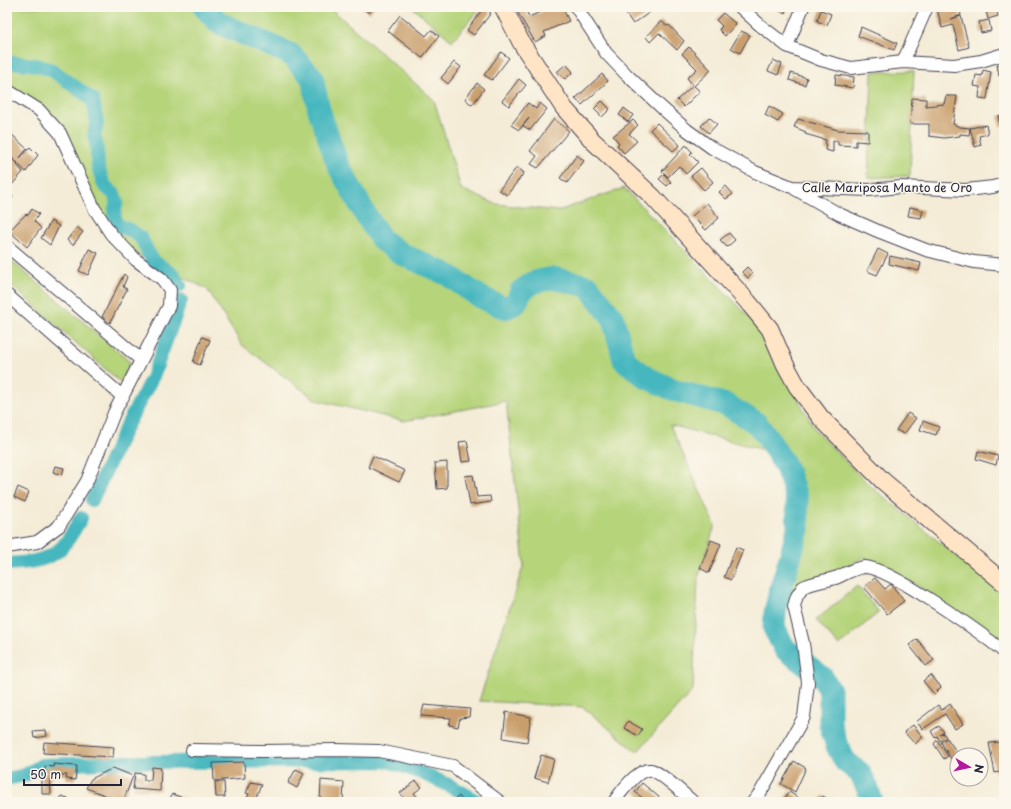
<svg xmlns="http://www.w3.org/2000/svg" width="1011" height="809" viewBox="0 0 1011 809" font-family="'Playpen Sans',sans-serif">
<style>
.green{fill:#b6d47a;stroke:#6c7b5a}
.lines{fill:none;stroke-linecap:round;stroke-linejoin:round}
.canal{stroke:#47b7bf;stroke-width:14}
.river{stroke:#47b7bf;stroke-width:23}
.building{fill:#c99e6c}
.street-casing{stroke:#424052;stroke-width:14}
.secondary-casing{stroke:#424052;stroke-width:19}
.street{stroke:#fff;stroke-width:12}
.secondary{stroke:#ffe4c6;stroke-width:17}
.labels{text-anchor:middle;stroke-width:3;stroke-linejoin:round;paint-order:stroke}
.street-label{font-size:12px;fill:#22223b;stroke:#fbf7ec}
</style>
<rect width="100%" height="100%" fill="#fbf7ec"/>
<filter id="ink" filterUnits="userSpaceOnUse"><feTurbulence type="fractalNoise" baseFrequency=".025" numOctaves="2"/><feDisplacementMap in="SourceGraphic" scale="8" xChannelSelector="R" yChannelSelector="G"/><feConvolveMatrix kernelMatrix="1 2 1 2 8 2 1 2 1" color-interpolation-filters="sRGB"/></filter>
<filter id="wash" filterUnits="userSpaceOnUse"><feTurbulence type="fractalNoise" baseFrequency=".012" numOctaves="4" result="noise"/><feDisplacementMap in="SourceGraphic" scale="16" xChannelSelector="R" yChannelSelector="G"/><feGaussianBlur stdDeviation="0.9" result="paint"/><feColorMatrix in="noise" values="0 0 0 0 0 0 0 0 0 0 0 0 0 0 0 0 0 1.4 0 .05"/><feComposite in="paint" operator="in"/></filter>
<g filter="url(#wash)">
<rect width="100%" height="100%" fill="#f4ecd7"/>
<path class="green" d="M7,7H329L434,100L461,189L496,204L558,211L624,188L756,324L816,431L867,483L1004,595V645L916,585L864,557L777,606L790,567L795,544V514L783,483L764,450L670,425L715,525L698,578L693,690L637,752L583,707L479,701L524,564L506,401L404,421L316,400L242,345L207,289L119,246L53,119L7,90Z
M412,7H481L452,41Z
M914,71L910,176L868,178L872,72Z
M7,257L130,362L121,383L7,281Z
M857,586L879,612L839,646L816,620Z"/>
<g class="lines">
<path class="canal" d="M7,61L9,62L36,65L52,70L93,100L97,123L94,135L97,149L98,167L104,185L114,194L117,202C114,210 113,216 117,225L132,231L141,238L152,260L174,275L180,285
M92,500L126,427L153,376L181,300
M7,564C25,563 46,562 60,549C68,542 76,527 81,518
M7,779L25,775L42,765L132,762L388,761C420,772 449,783 478,802"/>
<path class="river" d="M204,7L219,23L290,54L312,77L319,110L338,165L365,214L382,240L402,254L448,275L480,297L505,308L516,303L521,291L534,282L553,278L588,286L613,318L624,360L647,378L677,391L727,405L756,423L766,435L786,467L797,499L798,529L792,551L780,591L775,613L774,628L785,649L822,677L830,690V724L837,746L845,761L860,773L867,787L872,802"/>
</g>
<g id="blocks">
<path class="building" d="M361,7H374L369,13Z
M484,7L491,13L474,35L467,30Z
M552,7H562L569,21L544,32L546,36L535,42L518,13L526,10L529,17Z
M628,7H650L653,10L633,24L624,11Z
M697,7H709L707,11Z
M776,7H787L785,13L775,9Z
M946,7H959L961,15L951,19L961,16L969,47L959,50L953,25L942,28L937,9Z
M985,7H996L998,16L988,19Z
M821,10L831,14L827,25L817,21Z
M723,13L736,24L725,36L719,30L722,26L716,20Z
M400,15L426,36L431,30L439,36L422,58L388,31Z
M989,20L991,31L981,33L979,22Z
M661,21L667,26L669,25L684,41L677,50L659,33L650,42L646,37Z
M861,27L897,43L894,50L858,36Z
M741,31L750,35L740,53L731,48Z
M689,47L711,70L694,86L700,91L684,107L677,100L693,85L687,78L697,69L682,54Z
M501,52L509,58L492,80L484,75Z
M773,60L782,64L778,75L768,71Z
M454,62L461,67L448,84L441,78Z
M566,64L573,72L565,79L557,72Z
M1004,64V75L999,76L997,65Z
M983,70L991,72L987,99L979,98L980,87L974,86L976,75L982,76Z
M791,73L807,78L805,85L789,80Z
M602,74L608,81L582,105L575,99Z
M836,75L854,77L853,88L835,85Z
M519,79L526,85L509,106L502,101Z
M477,83L484,89L472,105L465,99Z
M946,96H957L953,124L960,127L970,128L969,135L960,134V136L944,138L929,136V124H910L912,98L926,99V106L944,104Z
M602,101L610,109L602,117L594,109Z
M528,103L536,109L540,103L547,109L530,130L523,126L529,118L519,130L511,125Z
M769,106L783,114L778,122L765,115Z
M624,108L633,115L628,122L619,115Z
M1004,115V125L1000,126L998,116Z
M709,117L717,124L709,133L701,126Z
M554,119L569,131L538,168L531,164L537,156L530,151Z
M798,119L838,130L868,131V142L856,141V146L838,145V141H833V152L825,150L826,140L805,134L806,132L794,127Z
M633,120L638,125L629,134L637,141L624,153L617,145L619,143L613,136Z
M657,123L680,145L673,151L650,130Z
M7,124L11,128L8,131L27,149L19,159L30,147L38,155L26,172L7,153Z
M986,125L988,134L979,136L981,145L975,147L970,128Z
M686,145L692,152L690,154L698,162L686,174L679,166L668,177L662,171Z
M577,155L584,161L567,183L560,178Z
M7,156L18,163L17,165L23,172L11,186L7,180Z
M517,167L524,173L507,195L499,190Z
M701,168L713,182L704,190L691,176Z
M664,174L671,182L667,186L659,179Z
M726,186L733,194L726,199L719,192Z
M7,191L13,197L7,203Z
M707,203L719,218L706,230L692,216Z
M910,207L923,210L921,218L908,216Z
M32,209L39,214L34,221L41,228L27,247L9,231L26,214L28,215Z
M51,221L59,226L50,245L41,238Z
M77,227L83,232L73,245L67,240Z
M729,233L735,240L727,247L720,240Z
M89,249L98,253L88,275L79,271Z
M878,249L888,254L877,275L867,271Z
M890,256L921,263L919,271L889,264Z
M747,267L753,273L748,278L742,272Z
M124,274L127,277L123,287L127,289L110,323L102,317Z
M202,337L210,340L200,365L193,362Z
M908,413L916,418L904,434L896,430Z
M923,421L939,427L936,435L920,430Z
M467,441L471,461L462,462L459,442Z
M978,451L998,456L996,465L976,459Z
M373,456L405,471L399,482L368,467Z
M447,462V488L437,489L435,463Z
M55,466L64,468L62,475L53,472Z
M473,475L477,497L490,496L491,502L470,505L465,476Z
M18,487L29,492L25,502L14,497Z
M711,540L721,544L709,573L700,568Z
M736,547L743,550L731,580L724,577Z
M875,578L885,589L891,584L904,601L887,614L864,587Z
M917,639L934,660L926,666L909,645Z
M931,675L941,687L934,694L923,681Z
M950,704L963,724L955,729L945,714L923,729L916,722L938,705L942,710Z
M424,705L470,709L469,717L460,718L458,727L449,725L451,718L421,716Z
M506,712L531,717L527,742L503,738Z
M628,721L642,729L638,736L624,728Z
M913,725L923,737L915,744L904,732Z
M939,726L944,732L940,735L943,733L946,737L940,741L937,736L935,738L931,731Z
M46,730L47,736L34,738L33,731Z
M947,738L958,754L951,759L941,742Z
M937,740L948,756L944,759L934,744Z
M44,742L114,747L113,757L43,753Z
M999,742L1004,764V771L995,773L989,743Z
M541,755L554,759L548,782L534,778Z
M794,761L806,768L795,792L781,784Z
M244,762L245,778L214,781L213,763Z
M53,764L77,766L75,780L66,779L67,775H55L54,777L50,778L51,794H42V774L45,773V766L54,767Z
M152,767L161,768L160,791L133,789L135,773L144,774V780H151Z
M113,768L133,776L123,802L86,788L91,779Z
M296,769L304,773L297,788L288,783Z
M321,780L344,782L343,802H320Z
M416,781L422,787L414,793L418,798L413,802H407L400,793Z
M215,782H224L225,797H216Z
M251,782L262,784L255,802H245L249,794L246,793Z
M642,783L660,798L657,802H644L645,800L635,792Z
M789,792L805,802H782Z
M172,794L189,800L188,802H169Z
M61,796L68,798L67,802H60Z
M459,796L463,802H452Z
M823,796L833,802H818Z"/>
</g>
</g>
<g filter="url(#ink)">
<use href="#blocks" fill-opacity="0" stroke="#424052" stroke-width="1"/>
<g class="lines">
<defs>
<path id="street" d="M576,7L606,53L626,74L662,108L687,130L712,148L755,172L792,187L869,190L901,187L966,190L993,187L1004,184
M740,7L761,26L787,46L821,60L851,68L903,62L954,65L981,61L1004,54
M787,46L803,7
M903,62L927,7
M7,90L39,110L60,133L94,208L111,234L136,260L162,279L170,290L169,306L114,413L87,481L59,526L37,542L7,547
M795,189L839,214L880,232L926,250L974,262L1004,265
M7,246L141,360
M7,295L123,397
M192,750L263,751L335,750L379,751L453,766L500,802
M614,802C620,793 638,768 651,770C659,771 685,795 693,802
M753,802L760,793L804,717L808,683L803,643L794,606L797,596L803,587C814,582 826,581 838,577C846,573 855,568 864,567C887,566 984,635 1004,652"/>
<path id="secondary" d="M503,7L522,44L564,108L593,141L653,197L748,302L770,329L785,364L797,386L821,418L883,481L1004,583"/>
</defs>
<use href="#street" class="street-casing"/>
<use href="#secondary" class="secondary-casing"/>
<use href="#street" class="street"/>
<use href="#secondary" class="secondary"/>
</g>
</g>
<g class="labels">
<g class="street-label">
<text x="887" y="192">Calle Mariposa Manto de Oro</text>
</g>
</g>
<rect width="1011" height="809" fill="none" stroke="#fbf7ec" stroke-width="24"/>
<g transform="translate(969 767) rotate(99)"><circle r="19" fill="#fbf7ec" stroke="#a4a2a5"/>
<path d="M0-3L7 15L0 10L-7 15Z" fill="#b5179e"/>
<text y="-6" font-size="11" font-weight="bold" text-anchor="middle" fill="#22223b">N</text>
</g>
<path d="M24 779v6h97v-6" fill="none" stroke="#22223b" stroke-width="2"/>
<text x="30" y="779" font-size="12" fill="#22223b" stroke="#fbf7ec" stroke-width="3" paint-order="stroke">50 m</text>
</svg>
